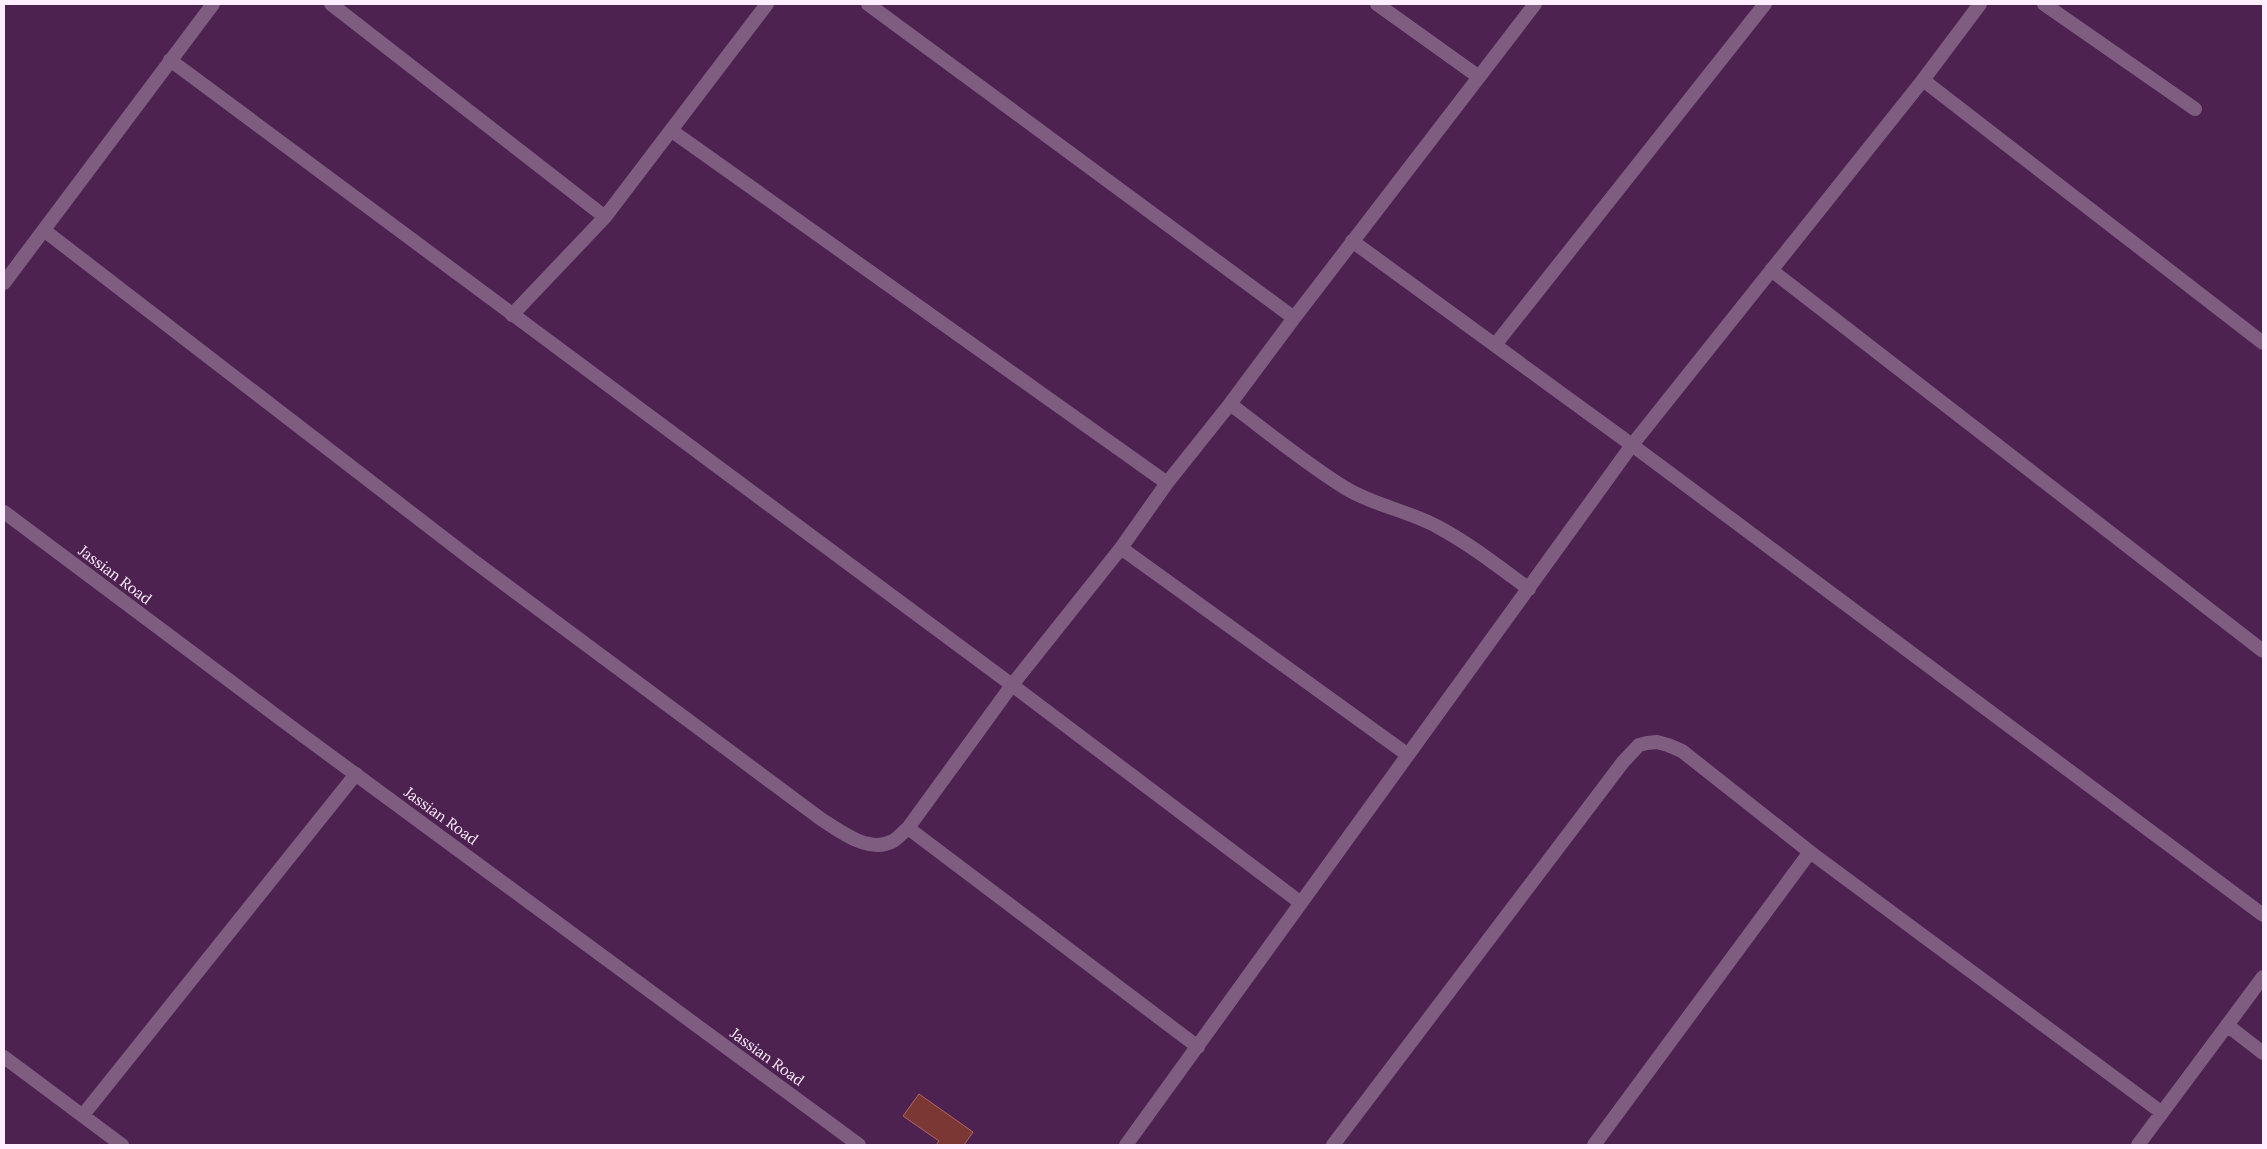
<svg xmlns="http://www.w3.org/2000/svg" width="2267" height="1149" viewBox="0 0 2267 1149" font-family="Lora,serif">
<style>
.building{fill:#7a3733;stroke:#af6661}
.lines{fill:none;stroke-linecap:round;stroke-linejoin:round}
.minor{stroke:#7f5d81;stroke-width:14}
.tertiary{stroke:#7f5d81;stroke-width:14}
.labels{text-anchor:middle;stroke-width:4;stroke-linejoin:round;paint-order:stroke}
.street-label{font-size:15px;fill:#feeeff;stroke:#4d2251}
</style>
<rect width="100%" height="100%" fill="#4d2251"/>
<path class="building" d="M919,1094L973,1132L964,1145H936L939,1141L903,1116Z"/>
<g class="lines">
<path class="minor" d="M331,4L605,217
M868,4L1294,318
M1377,4L1479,77
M2044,4L2195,109
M170,60L1012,685L1301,903
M1923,80L1980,4
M672,131L1167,483
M45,231L471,559L821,819C841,832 869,854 893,841C898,838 903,832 908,828L1198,1047
M1352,241L1632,445L1923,80L2263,343
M1771,270L2263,651
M4,283L213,4
M512,315L605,217L767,4
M1495,345L1765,4
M1230,404C1269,433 1306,464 1347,489C1376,506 1409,511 1438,527C1470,544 1499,567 1529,589
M1121,548L1408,755
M908,828L1012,685L1121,548L1167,483L1230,404L1294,318L1535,4
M2227,1025L2263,1053
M4,1057L122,1145
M83,1115L356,774
M1126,1145L1632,445L2263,915
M1333,1145L1623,762L1639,745L1647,743L1657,742L1668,745L1682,751L1810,852L2161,1112
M1594,1145L1810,852
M2138,1145L2263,977"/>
<path class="tertiary" d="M4,512L294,729L859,1145"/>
</g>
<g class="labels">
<g class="street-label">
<text transform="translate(115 575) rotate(37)" y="5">Jassian Road</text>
<text transform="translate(441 816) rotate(36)" y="5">Jassian Road</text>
<text transform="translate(767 1057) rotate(36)" y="5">Jassian Road</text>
</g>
</g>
<rect width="2267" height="1149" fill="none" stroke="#feeeff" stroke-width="10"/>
</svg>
